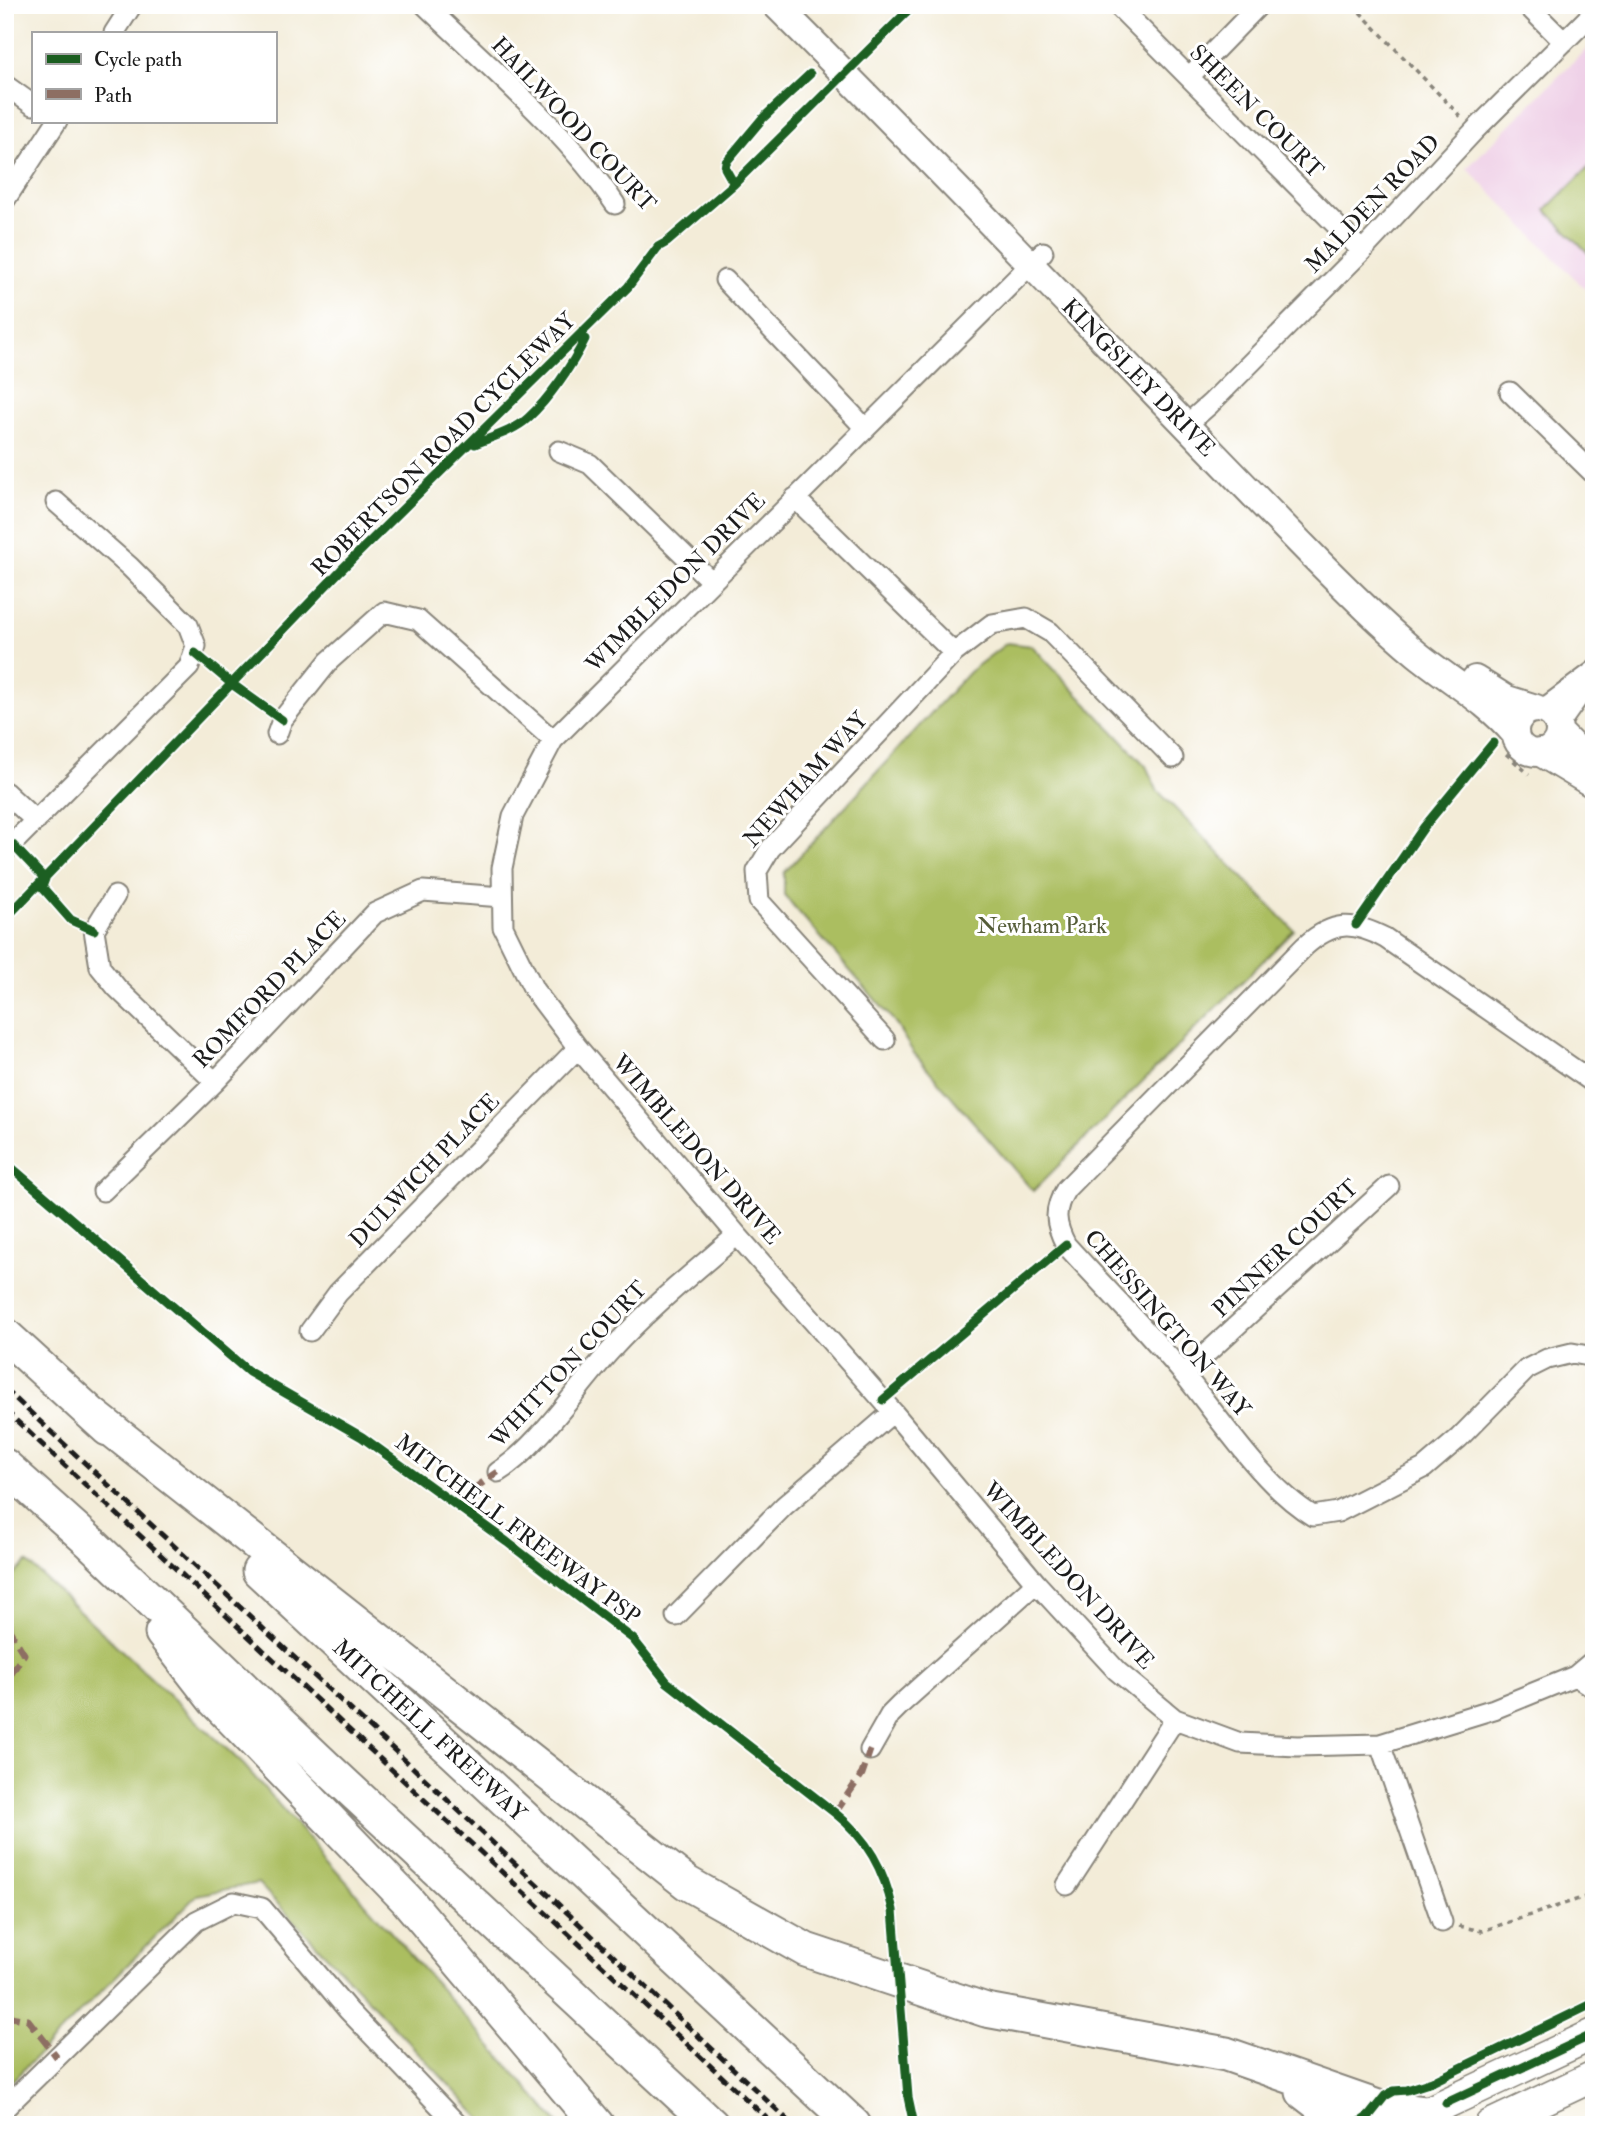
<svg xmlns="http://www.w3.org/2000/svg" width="1599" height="2130" viewBox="0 0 1599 2130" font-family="'IM FELL Double Pica',serif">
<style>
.built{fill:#efd0e7}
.green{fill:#abbe61;stroke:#646d3e;stroke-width:2}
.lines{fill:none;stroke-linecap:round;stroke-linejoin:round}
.minor-casing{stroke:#88847a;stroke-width:23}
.secondary-casing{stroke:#88847a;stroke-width:30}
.primary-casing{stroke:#88847a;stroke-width:33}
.motorway-casing{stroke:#88847a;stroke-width:37}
.path{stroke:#88847a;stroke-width:3.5;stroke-dasharray:5 5;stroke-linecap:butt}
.minor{stroke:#fff;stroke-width:19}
.secondary{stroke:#fff;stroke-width:26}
.primary{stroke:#fff;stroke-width:30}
.motorway{stroke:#fff;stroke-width:33}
.rail{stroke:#1c1c1c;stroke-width:5;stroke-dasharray:10 5;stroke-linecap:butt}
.quiet{stroke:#8d6e63;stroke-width:7;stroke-dasharray:14 7;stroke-linecap:butt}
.cycleway-casing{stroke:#fff;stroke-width:13}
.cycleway{stroke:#1b5e20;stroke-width:9}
.labels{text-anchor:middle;stroke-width:6;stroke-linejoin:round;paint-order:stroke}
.street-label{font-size:23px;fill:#1c1c1c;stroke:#fff}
.park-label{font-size:23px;fill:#555d38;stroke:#fff}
</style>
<rect width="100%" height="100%" fill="#fff"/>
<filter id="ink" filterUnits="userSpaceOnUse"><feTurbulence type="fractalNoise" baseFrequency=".0143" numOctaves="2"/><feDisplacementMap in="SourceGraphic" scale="14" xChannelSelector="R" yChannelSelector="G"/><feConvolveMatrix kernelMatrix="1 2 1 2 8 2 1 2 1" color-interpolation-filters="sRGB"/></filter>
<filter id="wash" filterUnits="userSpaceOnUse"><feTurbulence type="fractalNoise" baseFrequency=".00686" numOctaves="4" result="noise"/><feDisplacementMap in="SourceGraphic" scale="28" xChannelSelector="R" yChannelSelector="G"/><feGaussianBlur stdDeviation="1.57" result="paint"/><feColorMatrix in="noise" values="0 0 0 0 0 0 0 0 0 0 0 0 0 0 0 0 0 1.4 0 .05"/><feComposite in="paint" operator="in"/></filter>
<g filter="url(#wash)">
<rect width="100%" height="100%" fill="#f3ecd8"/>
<path class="built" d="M1594,41V298L1467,168Z"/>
<path class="green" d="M1594,162V259L1546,210Z
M1007,643L1032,646L1146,766L1157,790L1294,930L1033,1191L913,1052L894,1021L784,895V873L969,672Z
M27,1562L244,1765L560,2125H487L258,1883L197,1895L5,2088V1584Z"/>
</g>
<g filter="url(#ink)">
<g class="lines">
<defs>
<path id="minor" d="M425,5C490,68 564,129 615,204
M1117,5L1362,251
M1527,5L1564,42
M114,33L132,5
M1189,77L1259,5
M5,85L33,105
M5,200L57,121
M1043,252L553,740L513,816L502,868L503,927L534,990L578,1048L737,1235L893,1412L1036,1583L1117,1671L1175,1719L1240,1743L1297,1746L1380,1744L1494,1709L1575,1676L1594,1660
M725,280L865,428
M1510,392L1594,474
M1185,426L1210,404L1362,251L1475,130L1594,12
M559,451L590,464L711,581
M795,498L954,653
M1543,709L1594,671
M1558,726L1589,682
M277,734L282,720L329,661L384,612L418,620L553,740
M5,792L36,821
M5,851L189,667L196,646L188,625L130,567L56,502
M115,896L94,930L100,967L117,988L215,1082
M885,1040L759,901L757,871L770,849L954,653L992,624L1026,618L1050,632L1173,758
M1594,1083L1385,938C1353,921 1333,921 1305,946L1066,1189C1053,1210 1055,1224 1066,1245C1106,1289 1148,1331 1186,1377C1222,1421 1264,1487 1313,1516L1338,1512L1424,1468L1459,1438L1527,1369L1547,1359L1572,1353L1594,1357
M103,1191L215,1082L375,913L423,891L502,897
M310,1331L338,1293L578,1048
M1184,1374L1389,1186
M498,1472C538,1447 577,1387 611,1350C649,1308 694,1272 737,1235
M676,1616L784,1506L893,1412
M1575,1676L1594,1688
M1380,1744L1442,1922
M870,1750L890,1715L901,1704L1036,1583
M1067,1885L1175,1719
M5,2108L196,1921L234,1902L262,1908L348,2010L458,2125"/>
<path id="secondary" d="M776,5C960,188 1138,378 1320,563C1351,594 1383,626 1417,654C1449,680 1488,702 1515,734
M1475,679L1507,699L1536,708
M1515 731a22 22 0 1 1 44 0a22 22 0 1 1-44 0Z
M1559,732L1594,767
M1539,752L1594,785"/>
<path id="primary" d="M1404,2123L1594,2034
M1490,2125L1594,2076"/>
<path id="motorway" d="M5,1335L108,1429
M93,1415L687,1883L806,1950L986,2010L1226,2054L1378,2107L1426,2113
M5,1466L91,1543L325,1766L712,2125
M259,1571L854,2125
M162,1633L214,1700L407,1900L597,2125
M1303,2092L1346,2125"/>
</defs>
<use href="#minor" class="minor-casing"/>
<use href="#secondary" class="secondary-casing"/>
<use href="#primary" class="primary-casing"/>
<use href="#motorway" class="motorway-casing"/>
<path class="path" d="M908,5L911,9
M1353,5L1463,119
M1506,754L1529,774
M1584,806L1594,813
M1459,1926L1482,1931L1594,1894"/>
<use href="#minor" class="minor"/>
<use href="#secondary" class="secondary"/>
<use href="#primary" class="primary"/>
<use href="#motorway" class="motorway"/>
<path class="rail" d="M5,1389L407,1762L793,2125
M5,1410L774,2125"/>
<path class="quiet" d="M459,1507L475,1488L498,1472
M5,1630H9L24,1654L5,1683
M835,1813L862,1774L870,1750
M5,2016L28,2020L57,2057"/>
<defs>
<path id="cycleway" d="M734,184L725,168L726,162L762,119L810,74
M475,444C492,437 514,431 528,418C549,399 573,364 585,339
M195,653L232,684L282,720
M12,844L45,879L42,887L71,920L94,930
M5,919L341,570L628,287L658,247L667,242L734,184L914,5
M1356,925L1424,827L1493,743
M5,1162L249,1372L362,1437L507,1542L633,1639L667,1682L835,1813C868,1839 884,1870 893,1910L908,2097L914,2125
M883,1400L1066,1245
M1446,2103L1594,2034
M1356,2125L1369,2116L1385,2096L1394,2091L1407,2090L1432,2082L1594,2003"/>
</defs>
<use href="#cycleway" class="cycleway-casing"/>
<use href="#cycleway" class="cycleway"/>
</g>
</g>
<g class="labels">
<g class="street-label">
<text transform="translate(1257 111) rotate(45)" y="8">SHEEN COURT</text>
<text transform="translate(574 124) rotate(47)" y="8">HAILWOOD COURT</text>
<text transform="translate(1372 203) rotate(-46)" y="8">MALDEN ROAD</text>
<text transform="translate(1139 377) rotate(46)" y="8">KINGSLEY DRIVE</text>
<text transform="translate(443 444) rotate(-45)" y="8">ROBERTSON ROAD CYCLEWAY</text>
<text transform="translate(675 582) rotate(-45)" y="8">WIMBLEDON DRIVE</text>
<text transform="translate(805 779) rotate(-48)" y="8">NEWHAM WAY</text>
<text transform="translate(269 989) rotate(-46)" y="8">ROMFORD PLACE</text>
<text transform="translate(697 1149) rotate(49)" y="8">WIMBLEDON DRIVE</text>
<text transform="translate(424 1170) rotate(-46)" y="8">DULWICH PLACE</text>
<text transform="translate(1285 1248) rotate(-43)" y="8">PINNER COURT</text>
<text transform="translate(1168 1323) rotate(49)" y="8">CHESSINGTON WAY</text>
<text transform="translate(568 1364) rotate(-47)" y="8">WHITTON COURT</text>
<text transform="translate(518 1529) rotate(37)" y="8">MITCHELL FREEWAY PSP</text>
<text transform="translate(1069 1575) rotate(48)" y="8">WIMBLEDON DRIVE</text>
<text transform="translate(430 1730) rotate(43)" y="8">MITCHELL FREEWAY</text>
</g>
<g class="park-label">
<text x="1042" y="933">Newham Park</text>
</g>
</g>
<rect width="1599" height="2130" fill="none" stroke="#fff" stroke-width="28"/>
<rect x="32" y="32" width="245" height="91" fill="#ffffff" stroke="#a4a4a4" stroke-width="2"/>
<rect x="46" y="54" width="35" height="10" fill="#1b5e20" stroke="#a4a4a4" stroke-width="2"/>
<text x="94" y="66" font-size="21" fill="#1c1c1c">Cycle path</text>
<rect x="46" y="89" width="35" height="10" fill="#8d6e63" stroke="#a4a4a4" stroke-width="2"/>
<text x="94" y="102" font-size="21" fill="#1c1c1c">Path</text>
</svg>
